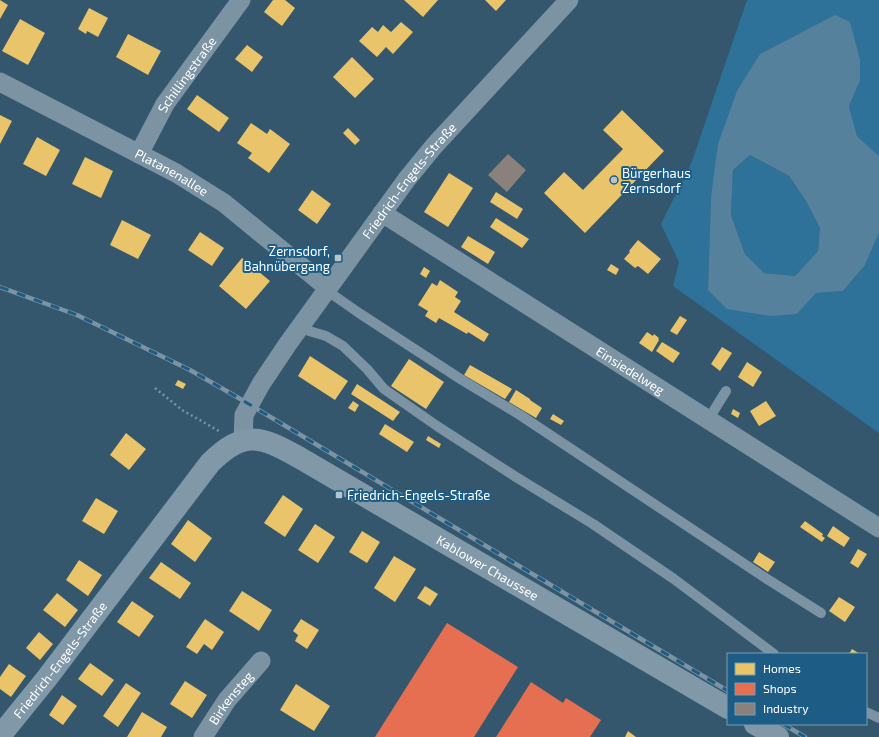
<svg xmlns="http://www.w3.org/2000/svg" width="879" height="737" viewBox="0 0 879 737" font-family="'Exo 2',sans-serif">
<style>
.green{fill:#2e7299}
.water{fill:#55819c;fill-rule:evenodd}
.homes{fill:#e9c46a}
.shops{fill:#e76f51}
.industry{fill:#8a817c}
.lines{fill:none;stroke-linecap:round;stroke-linejoin:round}
.path{stroke:#7b93a3;stroke-width:2.5;stroke-dasharray:2 3;stroke-linecap:butt}
.lane{stroke:#7b93a3;stroke-width:10}
.street{stroke:#7b93a3;stroke-width:19}
.secondary{stroke:#8198a8;stroke-width:22}
.rail-casing{stroke:#7b93a2;stroke-width:4.5}
.rail{stroke:#1d5c84;stroke-width:3;stroke-dasharray:9;stroke-linecap:butt}
.poi-dot{fill:#b8c4cc;stroke:#1d5c84;stroke-width:1.5}
.labels{text-anchor:middle;stroke-width:4;stroke-linejoin:round;paint-order:stroke}
.street-label{font-size:13px;fill:#fff;stroke:#1d5c84}
.poi-label{font-size:13px;fill:#fff;stroke:#1d5c84;text-anchor:start}
</style>
<rect width="100%" height="100%" fill="#34576d"/>
<path class="green" d="M747,0H879V156L857,136L849,106L860,81L835,16L760,54L711,197L708,290L797,314L816,293L843,291L865,265L879,233V433L673,286L679,262L661,224L691,164Z
M750,155L789,176L806,201L820,228L818,251L795,276L764,273L745,254L731,215L733,170Z"/>
<path class="water" d="M835,15L850,22L860,60V81L849,106L857,136L879,156V233L865,265L843,291L816,293L797,314L770,316L727,309L708,290L711,197L718,144L737,91L760,54ZM750,155L789,176L806,201L820,228L818,251L795,276L764,273L745,254L731,215L733,170Z"/>
<path class="homes" d="M0,0L8,5L0,19Z
M273,0H285L295,8L282,26L264,12Z
M404,0H438L423,17Z
M485,0H506L496,11Z
M89,8L108,18L98,37L87,31L86,34L78,29Z
M20,19L45,33L28,65L2,51Z
M401,22L413,32L393,54L386,47L377,57L359,41L372,27L378,32L383,25L391,32Z
M128,34L161,51L148,75L116,57Z
M247,45L263,57L252,72L235,59Z
M352,57L374,79L355,98L333,77Z
M197,95L229,118L219,132L187,109Z
M622,110L664,151L585,233L544,193L564,172L583,190L623,149L603,130Z
M0,115L12,121L0,144Z
M251,123L267,134L270,129L290,144L269,173L248,158L252,153L237,143Z
M348,128L360,140L355,145L343,133Z
M37,137L60,150L46,176L23,164Z
M85,157L113,171L101,198L72,184Z
M449,173L473,188L448,227L424,212Z
M312,190L331,204L317,224L298,210Z
M496,192L523,209L517,219L490,202Z
M496,218L529,239L522,248L490,227Z
M122,220L151,235L138,259L110,245Z
M200,232L224,248L212,266L188,250Z
M468,236L495,252L488,264L461,247Z
M638,240L661,259L648,274L638,266L635,268L624,259L630,252L629,251Z
M242,258L270,281L246,309L219,286Z
M611,264L619,269L616,275L607,270Z
M424,267L430,271L426,278L420,274Z
M440,280L458,292L455,297L461,301L454,312L489,334L484,342L468,332L467,334L439,318L436,323L425,316L428,311L418,305L432,283L437,286Z
M680,316L687,320L677,335L670,331Z
M647,332L653,336L654,334L659,338L658,339L659,340L652,352L639,343Z
M662,342L680,353L673,363L656,351Z
M722,347L732,353L720,371L711,364Z
M310,356L348,381L335,400L298,376Z
M409,359L444,382L426,409L391,386Z
M747,362L762,372L753,387L738,377Z
M470,365L512,389L505,399L464,375Z
M178,380L186,384L183,389L175,385Z
M357,384L400,412L393,421L351,394Z
M516,390L530,399V400L542,408L536,418L509,402Z
M353,401L359,405L355,412L348,408Z
M766,401L776,416L759,426L750,411Z
M733,409L740,413L738,418L731,414Z
M553,414L564,421L561,425L550,419Z
M385,424L414,442L407,452L379,434Z
M126,433L146,449L129,470L110,455Z
M428,436L441,444L439,448L426,440Z
M283,495L303,509L285,537L264,523Z
M96,498L118,511L104,534L82,521Z
M188,520L212,538L195,562L171,544Z
M805,521L823,534L822,536L825,538L822,542L800,527Z
M315,524L335,537L318,563L298,550Z
M833,526L850,538L844,547L827,536Z
M362,531L380,542L367,563L349,552Z
M858,549L867,554L858,568L850,563Z
M759,552L775,562L768,572L753,562Z
M394,556L416,569L395,602L374,588Z
M79,560L102,575L88,596L66,580Z
M161,562L191,583L180,599L149,578Z
M425,586L438,594L430,606L417,598Z
M242,591L272,610L259,631L229,611Z
M57,593L78,610L65,627L43,610Z
M839,597L855,607L845,622L829,611Z
M132,601L154,616L139,637L117,622Z
M205,619L224,632L212,650L204,644L197,654L186,647Z
M301,619L319,630L307,649L295,641L298,635L293,631Z
M39,632L53,644L40,660L26,648Z
M852,649L860,654H849Z
M90,663L114,680L102,696L78,679Z
M9,664L26,676L11,697L0,689V677Z
M185,681L207,695L192,718L170,704Z
M126,683L141,693L118,727L103,716Z
M296,684L330,706L314,731L280,710Z
M62,695L77,706L63,725L49,715Z
M142,712L167,727L161,737H127Z
M628,731L636,737H625Z"/>
<path class="shops" d="M447,623L518,667L474,737H375Z
M531,682L563,703L566,698L601,720L590,737H496Z"/>
<path class="industry" d="M508,154L526,170L507,192L488,175Z"/>
<g class="lines">
<path class="path" d="M155,388L182,410L219,431"/>
<path class="lane" d="M326,290L359,313L462,380L520,415L767,579L821,613
M301,326L309,331L326,336L343,346L367,369L384,389L437,426L516,477L593,524L674,579L774,654
M708,420L726,391
M866,712L879,718"/>
<g class="street">
<path id="s1" d="M0,82L176,173L224,203L328,288"/>
<path id="s2" d="M139,154L165,104L241,0"/>
<path id="s3" d="M382,213L879,528"/>
<path id="s4" d="M243,440L244,415L261,384L287,345L407,179L434,146L569,0"/>
<path id="s5" d="M203,737L227,700L261,661"/>
</g>
<g class="secondary">
<path d="M755,724L778,737"/>
<path id="s6" d="M0,736L47,678L210,463C245,429 260,436 300,458L728,708"/>
</g>
<defs>
<path id="rail" d="M0,287L77,315L190,370L237,397L728,691
M783,724L805,737"/>
</defs>
<use href="#rail" class="rail-casing"/>
<use href="#rail" class="rail"/>
</g>
<g class="poi-dot">
<circle cx="614" cy="180" r="4"/>
<rect x="334" y="254" width="8" height="8" rx="2"/>
<rect x="335" y="491" width="8" height="8" rx="2"/>
</g>
<g class="labels">
<g class="street-label">
<text dy="5" stroke="none"><textPath href="#s2" startOffset="93">Schillingstraße</textPath></text>
<text dy="5" stroke="none"><textPath href="#s1" startOffset="194">Platanenallee</textPath></text>
<text dy="5" stroke="none"><textPath href="#s4" startOffset="312">Friedrich-Engels-Straße</textPath></text>
<text dy="5" stroke="none"><textPath href="#s3" startOffset="294">Einsiedelweg</textPath></text>
<text dy="5" stroke="none"><textPath href="#s6" startOffset="663">Kablower Chaussee</textPath></text>
<text dy="5" stroke="none"><textPath href="#s6" startOffset="97">Friedrich-Engels-Straße</textPath></text>
<text dy="5" stroke="none"><textPath href="#s5" startOffset="48">Birkensteg</textPath></text>
</g>
<g class="poi-label">
<text x="622" y="178">Bürgerhaus<tspan x="622" dy="15">Zernsdorf</tspan></text>
<text x="330" y="256" text-anchor="end">Zernsdorf,<tspan x="330" dy="15">Bahnübergang</tspan></text>
<text x="347" y="500">Friedrich-Engels-Straße</text>
</g>
</g>
<rect x="727" y="653" width="140" height="72" fill="#1d5c84" stroke="#779db5"/>
<rect x="735" y="663" width="20" height="12" fill="#e9c46a" stroke="#779db5"/>
<text x="763" y="673" font-size="12" fill="#ffffff">Homes</text>
<rect x="735" y="683" width="20" height="12" fill="#e76f51" stroke="#779db5"/>
<text x="763" y="693" font-size="12" fill="#ffffff">Shops</text>
<rect x="735" y="703" width="20" height="12" fill="#8a817c" stroke="#779db5"/>
<text x="763" y="713" font-size="12" fill="#ffffff">Industry</text>
</svg>
